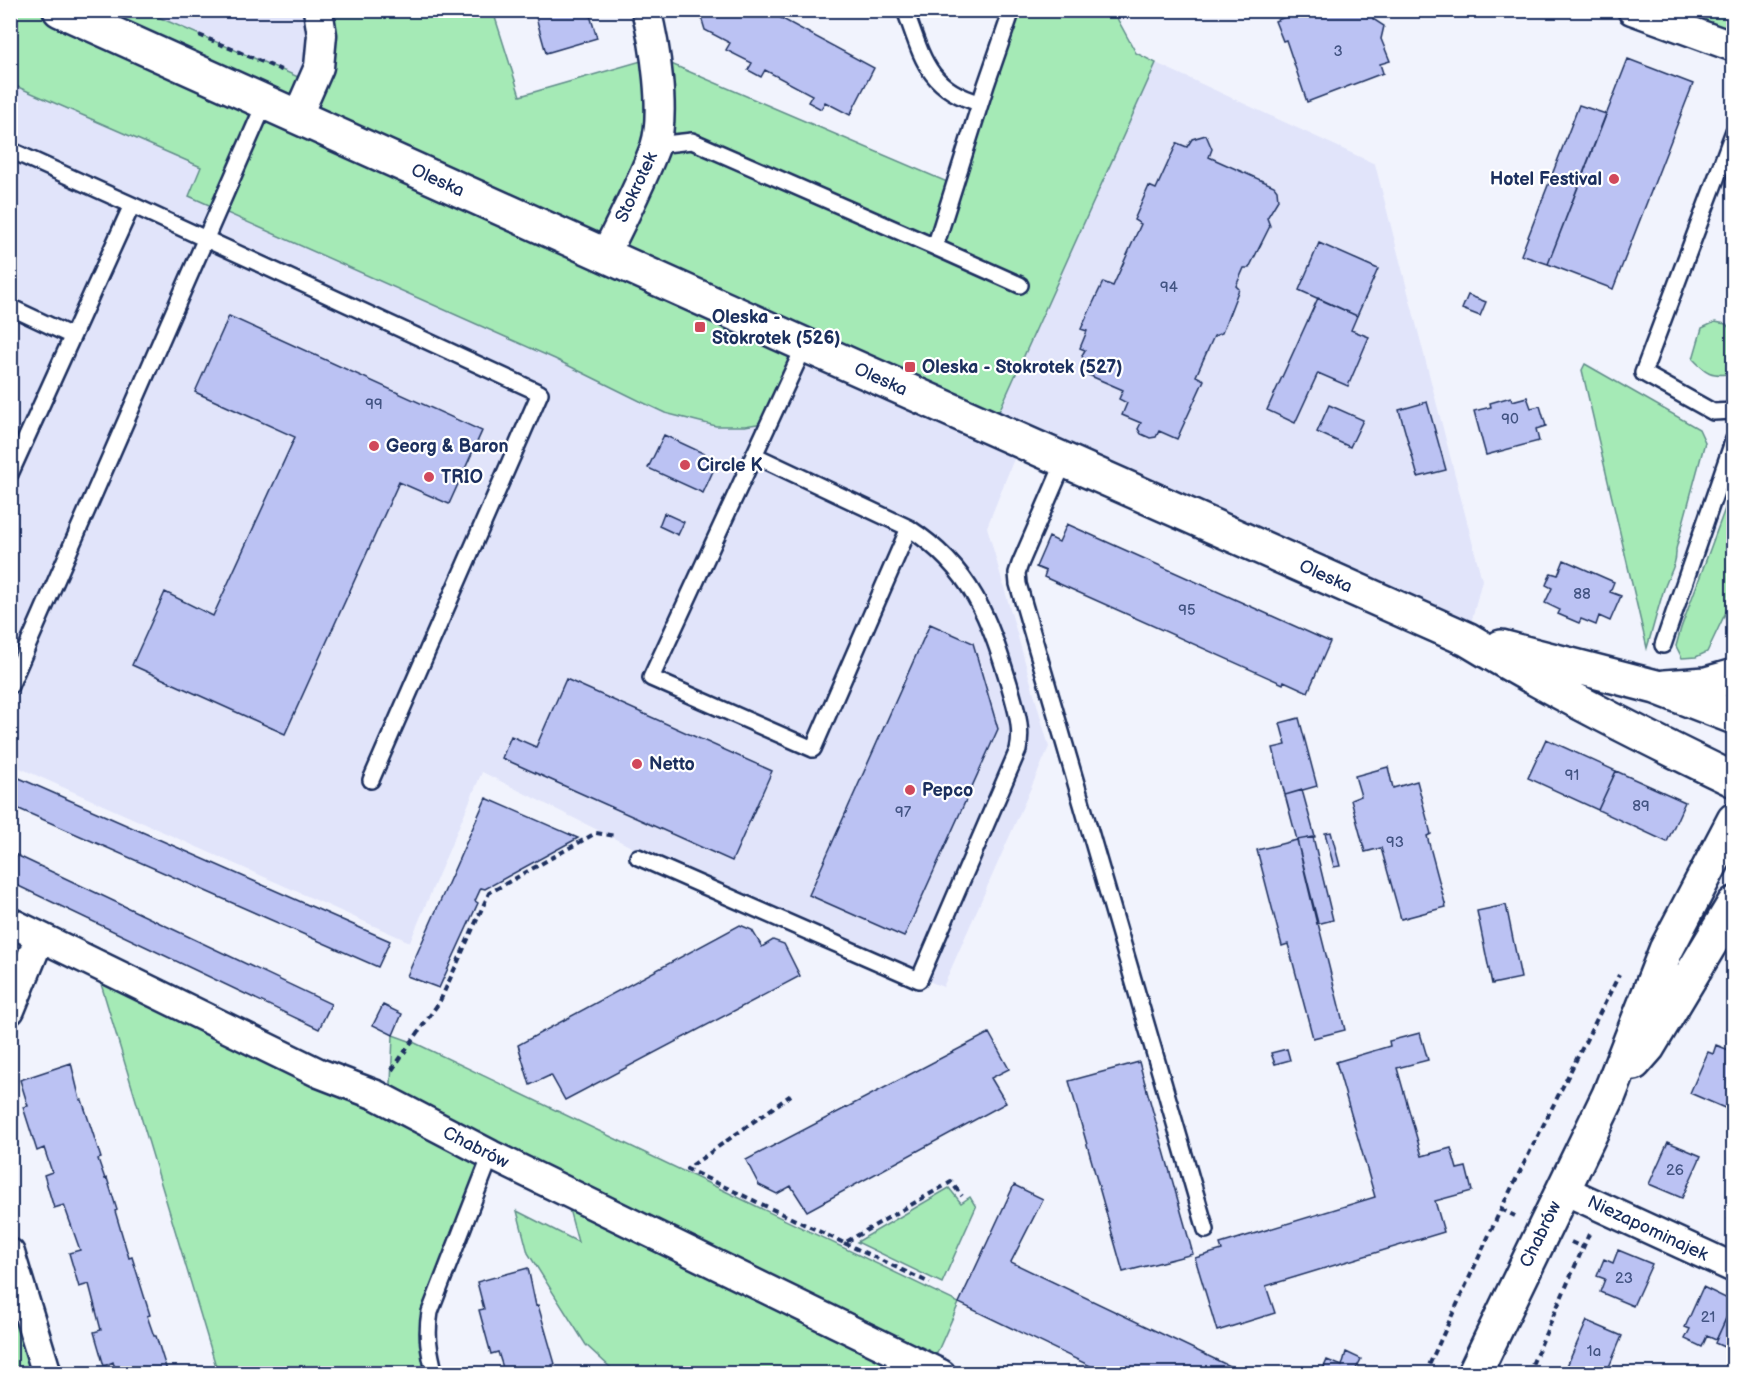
<svg xmlns="http://www.w3.org/2000/svg" width="1744" height="1384" viewBox="0 0 1744 1384" font-family="'Balsamiq Sans',sans-serif">
<style>
.built{fill:#e1e4fa}
.green{fill:#a5eab6;stroke:#608c8a;stroke-width:1.5}
.building{fill:#bbc2f3;stroke:#1b2f5e;stroke-width:1.5}
.lines{fill:none;stroke-linecap:round;stroke-linejoin:round}
.lane-casing{stroke:#1b2f5e;stroke-width:20}
.street-casing{stroke:#1b2f5e;stroke-width:33}
.secondary-casing{stroke:#1b2f5e;stroke-width:38}
.path{stroke:#1b2f5e;stroke-width:4;stroke-dasharray:6 4.5;stroke-linecap:butt}
.lane{stroke:#fff;stroke-width:15}
.street{stroke:#fff;stroke-width:28}
.secondary{stroke:#fff;stroke-width:33}
.poi-dot{fill:#d1495b;stroke:#fff;stroke-width:2}
.labels{text-anchor:middle;stroke-width:4.5;stroke-linejoin:round;paint-order:stroke}
.number-label{font-size:15px;fill:#435483}
.poi-label{font-size:18px;font-weight:bold;fill:#1b2f5e;stroke:#fff;text-anchor:start}
.street-label{font-size:18px;fill:#1b2f5e;stroke:#fff}
</style>
<rect width="100%" height="100%" fill="#f1f3fd"/>
<filter id="ink" filterUnits="userSpaceOnUse"><feTurbulence type="fractalNoise" baseFrequency=".0167" numOctaves="2"/><feDisplacementMap in="SourceGraphic" scale="12" xChannelSelector="R" yChannelSelector="G"/><feConvolveMatrix kernelMatrix="1 2 1 2 8 2 1 2 1" color-interpolation-filters="sRGB"/></filter>
<g filter="url(#ink)">
<path class="built" d="M144,11H318L312,83Z
M1156,63L1375,164L1482,580L1467,639L1021,441L987,527L1049,747L943,987L743,903L482,772L410,942L11,764V84L201,168L190,196L555,359L665,413L716,426L805,345L992,427Z"/>
<path class="green" d="M1690,10L1733,11V20L1724,29L1693,22Z
M11,11H144L312,83L318,11H493L520,96L655,57L954,185L1012,11H1113L1136,53L1156,63L992,427L805,346L772,416L757,424L745,426H716L665,413L646,404L555,359L189,196L201,167L11,84Z
M1715,322L1726,324L1733,332V370L1731,374C1711,376 1706,373 1693,359L1702,328Z
M1585,364L1699,429L1705,442L1676,549C1677,565 1669,574 1664,589C1658,608 1653,628 1647,648L1582,370Z
M1733,487V597L1707,652L1696,657L1682,658L1676,646L1681,628Z
M95,964L390,1108L393,1035L415,1043L959,1303L930,1369L899,1354L891,1373H614L612,1369L586,1345L528,1253L517,1211L578,1242L564,1191L491,1155L430,1312L435,1373H218Z
M949,1188L961,1203L970,1197L976,1207L942,1283L857,1242Z
M11,1258L45,1373H11Z"/>
<path class="building" d="M534,10H581L582,14L589,12L597,38L546,53Z
M699,10H766L874,68L850,115L825,102L821,109L808,102L812,95L765,70L761,77L748,70L752,63L726,50L730,43L705,30Z
M1303,10H1370L1373,19L1384,26L1381,39L1390,61L1380,64L1383,73L1307,102L1286,40L1283,41L1275,21Z
M1628,59L1693,84L1613,289L1548,264Z
M1579,105L1606,114L1548,264L1521,255Z
M1206,135L1212,149L1209,157L1274,186L1277,190L1278,200L1267,218L1270,226L1249,268H1244L1236,286L1239,289L1222,333L1214,336L1196,376L1204,380L1177,439L1159,431L1156,437L1150,438L1141,434L1138,429L1141,423L1122,415L1127,403L1119,399L1123,390L1084,373L1089,362L1083,359L1082,355L1085,350L1080,348L1087,331L1081,329L1103,282L1113,286L1141,224L1134,220L1149,186L1156,189L1177,143L1187,147L1192,139Z
M1319,243L1378,269L1357,316L1299,290Z
M1468,295L1486,302L1480,316L1462,309Z
M1318,298L1357,316L1351,330L1369,337L1348,386L1318,373L1295,423L1267,410Z
M229,316L482,431L449,504L399,482L285,734L132,665L165,592L213,616L295,437L195,392Z
M1511,397L1512,401L1527,397L1531,408L1540,406L1546,426L1536,429L1539,441L1486,455L1474,411L1491,407L1490,403Z
M1427,402L1446,470L1418,477L1399,410Z
M1329,405L1363,420L1350,447L1317,432Z
M664,435L718,460L703,493L648,468Z
M664,513L684,522L678,535L659,526Z
M1067,524L1330,642L1308,692L1284,681L1283,684L1044,577L1046,571L1036,567L1049,537L1059,542Z
M1564,560L1614,582L1610,592L1621,596L1610,621L1599,616L1596,625L1581,619L1579,623L1558,614L1560,610L1545,603L1552,588L1546,585L1551,573L1558,575Z
M930,624L973,643L998,729L904,937L809,895Z
M566,679L772,771L732,861L502,758L511,736L536,747Z
M1299,718L1317,786L1285,795L1273,748L1286,745L1280,723Z
M1546,739L1616,771L1598,810L1528,778Z
M1388,767L1393,788L1417,781L1431,834L1427,836L1446,907L1401,919L1381,848L1365,852L1351,800L1361,796L1355,776Z
M1616,771L1685,802L1667,842L1598,810Z
M10,774L390,941L378,967L10,805Z
M1302,790L1315,837L1297,840L1285,795Z
M486,798L578,838L485,889L481,888L475,901L478,903L439,988L407,976Z
M1331,832L1340,866L1334,867L1325,833Z
M1313,837L1333,920L1317,924L1297,840Z
M1297,840L1345,1030L1313,1038L1288,944L1282,946L1257,850Z
M10,852L331,1004L319,1029L10,882Z
M1506,905L1521,978L1492,984L1477,911Z
M740,925L752,930L762,947L773,940L784,944L800,976L565,1100L551,1075L530,1085L518,1045Z
M383,1005L402,1014L393,1035L373,1025Z
M989,1033L1009,1069L991,1078L1006,1103L807,1211L791,1186L777,1194L759,1185L746,1160Z
M1420,1033L1428,1060L1397,1068L1422,1156L1451,1148L1457,1169L1466,1167L1472,1191L1435,1201L1444,1232L1266,1286L1275,1313L1217,1331L1195,1258L1222,1250L1220,1244L1375,1197L1336,1062L1390,1046L1389,1041Z
M1716,1045L1734,1052V1095L1727,1109L1690,1093L1708,1052L1713,1054Z
M1287,1049L1290,1060L1275,1064L1271,1053Z
M1139,1062L1193,1254L1123,1272L1069,1081Z
M71,1063L80,1100H82L101,1158L98,1159L105,1179L107,1178L117,1210L115,1211L129,1258L132,1257L150,1315L147,1316L154,1336H156L168,1374H117L113,1362L104,1366L94,1332L101,1330L89,1284L79,1287L69,1253L80,1250L64,1205L54,1208L44,1175L52,1172L44,1148L37,1151L23,1107L28,1106L20,1080Z
M1668,1142L1701,1156L1682,1198L1649,1184Z
M1014,1185L1043,1199L1011,1262L1246,1374H1107L959,1303Z
M1734,1207V1221L1728,1219Z
M1618,1250L1652,1264L1633,1306L1600,1292L1605,1279L1597,1276L1604,1259L1613,1263Z
M528,1268L536,1306L538,1305L555,1364L552,1365L555,1374H505L498,1352L491,1354L479,1310L484,1309L477,1282Z
M1703,1287L1734,1302L1716,1340L1707,1336L1702,1347L1685,1339L1690,1329L1685,1327Z
M1731,1307L1734,1308V1344L1731,1350L1715,1343Z
M1587,1321L1622,1336L1606,1374H1583L1567,1366Z
M1346,1352L1361,1359L1354,1373L1355,1374H1321L1327,1360L1342,1366Z"/>
<g class="lines">
<defs>
<path id="lane" d="M905,10C922,56 927,89 980,103
M1734,131L1643,373L1713,412L1734,411
M656,145L692,141L935,247L986,85L1012,10
M10,150L132,205
M935,247L1020,285
M10,307L72,336
M754,455L909,528L813,749L651,678L805,345
M1065,460L1020,564L1017,573L1018,584L1206,1230
M10,474L132,205L540,393L371,780
M1663,645L1734,439
M10,686L265,103
M638,857L919,980L1018,750C1023,728 1016,709 1010,687C989,618 972,569 909,528
M435,1374C429,1352 426,1335 430,1312L491,1155
M891,1374L898,1354"/>
<path id="street" d="M1632,10L1734,47
M297,117L319,67L322,35L318,10
M605,255C622,220 641,184 655,147C666,114 655,43 646,10
M10,922L319,1073L376,1095L491,1155L941,1374
M10,1010L40,937
M1562,1189L1734,1268
M10,1253L47,1374"/>
<path id="secondary" d="M60,10L805,345L1467,639C1553,691 1643,736 1734,780
M1501,647L1656,687L1734,717
M1665,687L1706,684L1734,676
M1634,1063L1648,1047L1734,904
M1474,1374L1609,1095L1666,950L1734,820"/>
</defs>
<use href="#lane" class="lane-casing"/>
<use href="#street" class="street-casing"/>
<use href="#secondary" class="secondary-casing"/>
<path class="path" d="M199,35L286,72
M392,1070L440,1001L489,893L596,833L616,836
M791,1095L687,1169L844,1243L951,1182L962,1196
M1501,1209L1515,1216
M1571,1242L1584,1248
M844,1243L930,1283
M1425,1374L1501,1209L1619,975
M1528,1374L1589,1234"/>
<use href="#lane" class="lane"/>
<use href="#street" class="street"/>
<use href="#secondary" class="secondary"/>
</g>
</g>
<g class="poi-dot">
<circle cx="1614" cy="179" r="6"/>
<rect x="694" y="321" width="12" height="12" rx="3"/>
<rect x="904" y="361" width="12" height="12" rx="3"/>
<circle cx="374" cy="446" r="6"/>
<circle cx="685" cy="465" r="6"/>
<circle cx="429" cy="477" r="6"/>
<circle cx="637" cy="764" r="6"/>
<circle cx="910" cy="790" r="6"/>
</g>
<g class="labels">
<g class="number-label">
<text x="1338" y="56">3</text>
<text x="1169" y="292">94</text>
<text x="374" y="409">99</text>
<text x="1510" y="424">90</text>
<text x="1582" y="599">88</text>
<text x="1187" y="615">95</text>
<text x="1572" y="780">91</text>
<text x="1641" y="811">89</text>
<text x="903" y="817">97</text>
<text x="1395" y="847">93</text>
<text x="1675" y="1175">26</text>
<text x="1624" y="1283">23</text>
<text x="1708" y="1322">21</text>
<text x="1594" y="1356">1a</text>
</g>
<g class="poi-label">
<text x="1602" y="185" text-anchor="end">Hotel Festival</text>
<text x="712" y="323">Oleska -<tspan x="712" dy="21">Stokrotek (526)</tspan></text>
<text x="922" y="373">Oleska - Stokrotek (527)</text>
<text x="386" y="452">Georg &amp; Baron</text>
<text x="697" y="471">Circle K</text>
<text x="441" y="483">TRIO</text>
<text x="649" y="770">Netto</text>
<text x="922" y="796">Pepco</text>
</g>
<g class="street-label">
<text transform="translate(438 180) rotate(24)" y="6">Oleska</text>
<text transform="translate(636 187) rotate(-65)" y="6">Stokrotek</text>
<text transform="translate(881 379) rotate(24)" y="6">Oleska</text>
<text transform="translate(1326 576) rotate(24)" y="6">Oleska</text>
<text transform="translate(476 1147) rotate(27)" y="6">Chabrów</text>
<text transform="translate(1648 1228) rotate(25)" y="6">Niezapominajek</text>
<text transform="translate(1540 1234) rotate(-64)" y="6">Chabrów</text>
</g>
</g>
<rect width="1744" height="1384" fill="none" stroke="#fff" stroke-width="36"/>
<rect x="18" y="18" width="1708" height="1348" fill="none" stroke="#1b2f5e" stroke-width="2" filter="url(#ink)"/>
</svg>
